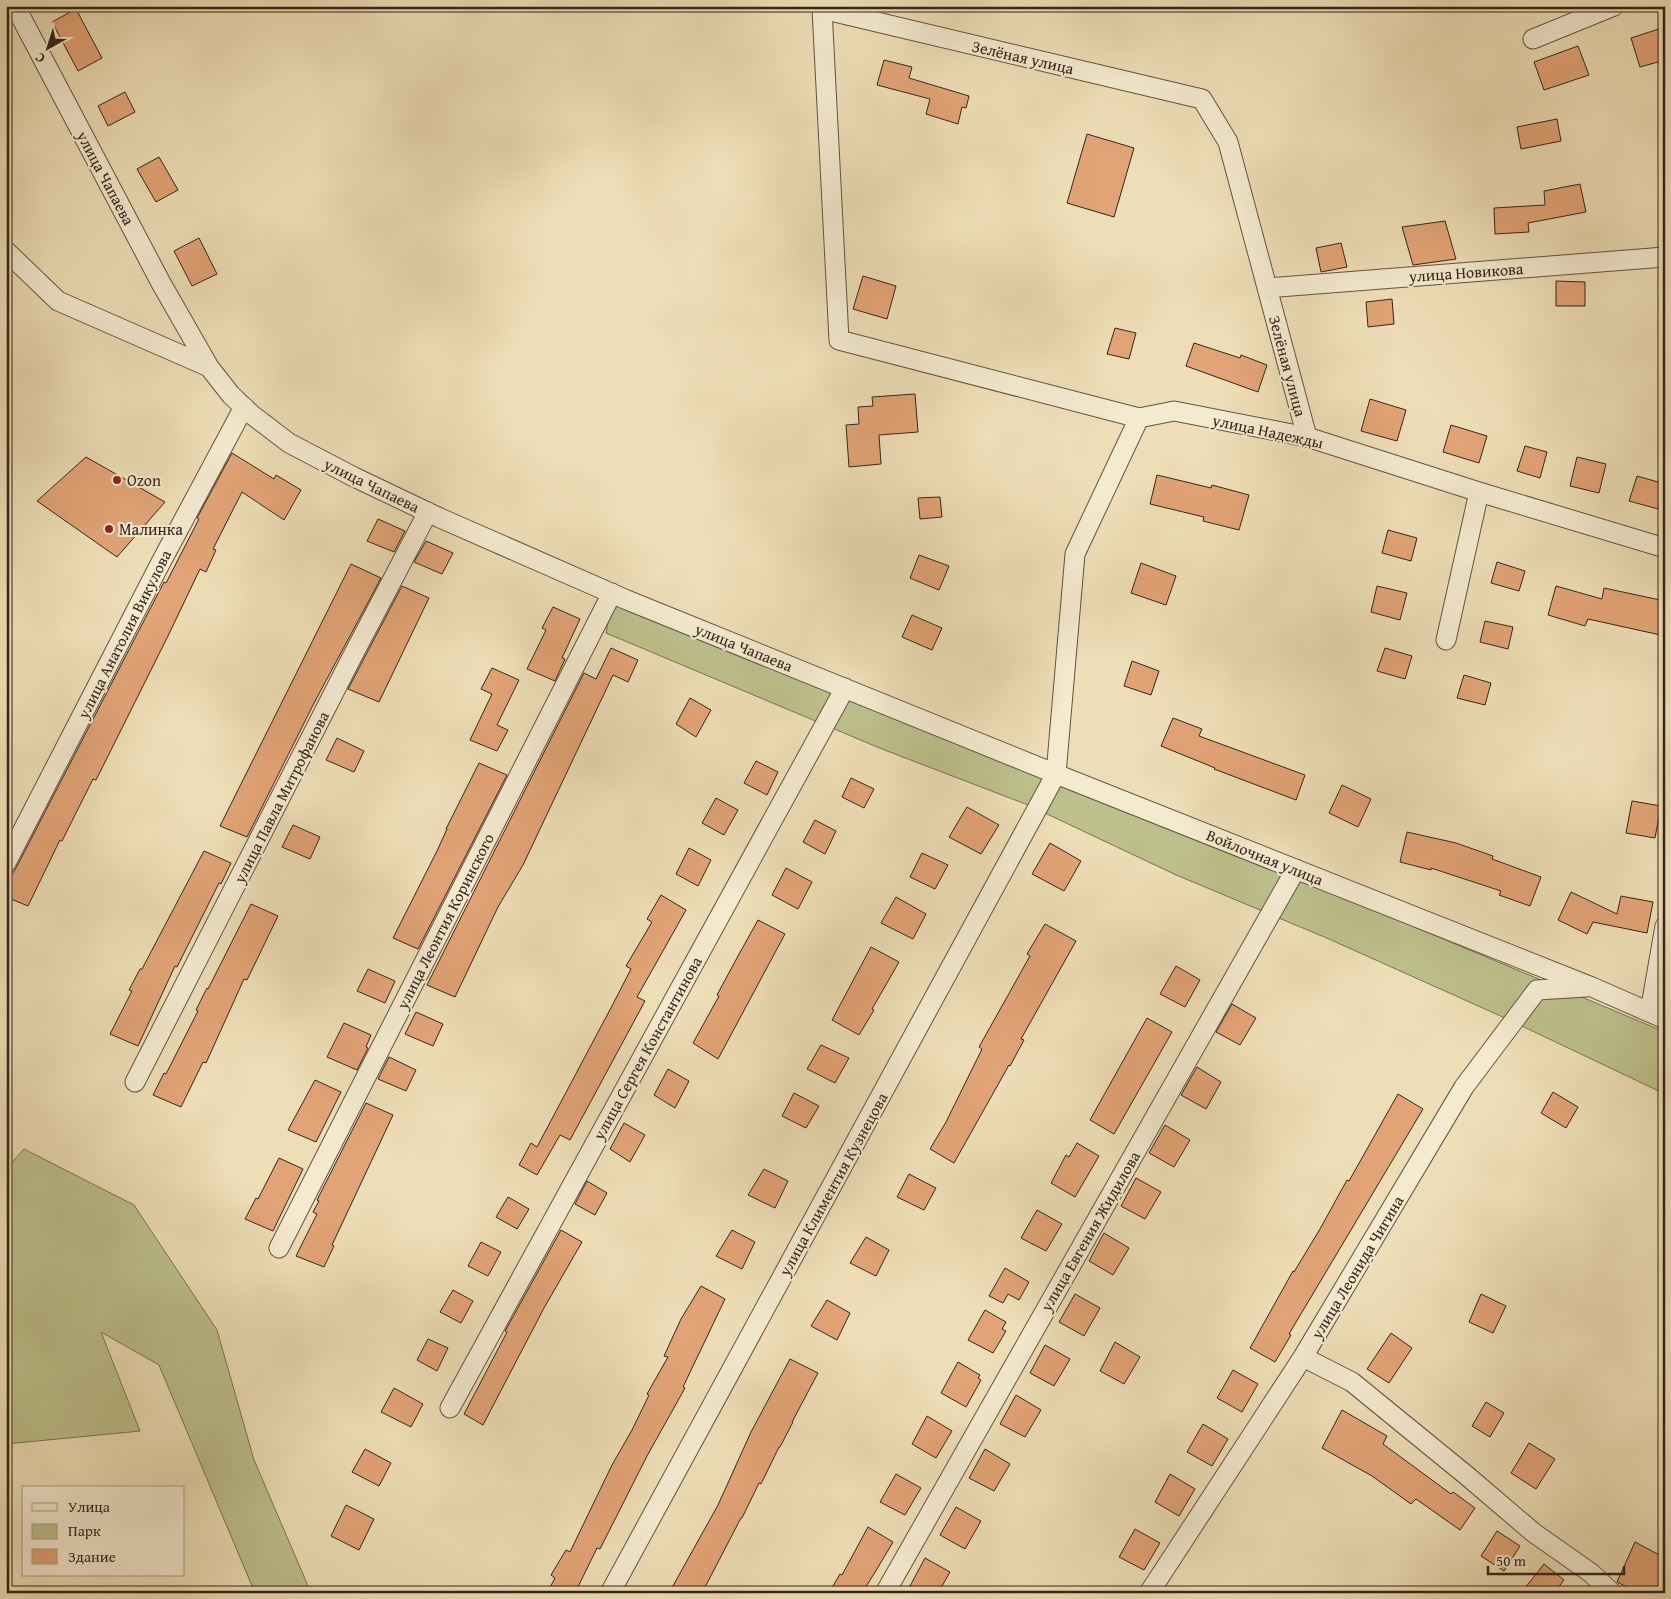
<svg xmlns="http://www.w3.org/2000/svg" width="1671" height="1599" viewBox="0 0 1671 1599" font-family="'Gentium Book Plus',serif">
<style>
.green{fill:#bdc08b;stroke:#787252}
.building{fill:#e2a476;stroke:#342519}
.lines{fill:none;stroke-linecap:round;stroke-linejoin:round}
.minor-casing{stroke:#625340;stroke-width:21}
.minor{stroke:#f4ead0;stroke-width:19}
.poi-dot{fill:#8f2418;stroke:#f4ead0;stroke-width:2}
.labels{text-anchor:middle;stroke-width:4;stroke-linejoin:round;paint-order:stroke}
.street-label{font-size:16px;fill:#342519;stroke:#f4ead0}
.poi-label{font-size:16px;fill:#342519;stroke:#f4ead0;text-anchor:start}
</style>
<rect width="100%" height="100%" fill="#eedeb7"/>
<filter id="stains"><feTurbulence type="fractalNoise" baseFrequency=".004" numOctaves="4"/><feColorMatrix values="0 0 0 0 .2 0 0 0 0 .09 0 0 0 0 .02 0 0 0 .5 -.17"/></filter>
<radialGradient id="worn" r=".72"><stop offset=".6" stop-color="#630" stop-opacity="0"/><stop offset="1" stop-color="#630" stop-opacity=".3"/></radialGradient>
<path class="green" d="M611,606L630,608L1367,907L1665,1032V1094L1505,1018L1329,939L1174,874L1028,805L882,749L606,633Z
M24,1149L134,1205L217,1330L254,1460L308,1586L294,1593H255L159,1365L101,1332L140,1431L6,1444V1169Z"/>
<path class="building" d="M76,9L102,58L78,71L52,22Z
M1665,27V60L1640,67L1631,38Z
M1578,46L1589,75L1544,90L1534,62Z
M884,60L912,67L909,78L969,96L966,108L962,107L958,124L926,114L930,99L877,85Z
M125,92L135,112L108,126L98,106Z
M1557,119L1561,141L1521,149L1517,127Z
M1087,134L1134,148L1114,217L1067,203Z
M159,157L178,190L156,202L137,169Z
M1580,184L1586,212L1528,223L1529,232L1495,234L1494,208L1545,205L1544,191Z
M1445,221L1456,259L1413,265L1402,227Z
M199,238L217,274L192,286L174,251Z
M1341,243L1347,267L1321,272L1316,248Z
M863,276L896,286L887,319L853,309Z
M1556,281L1585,282V306H1556Z
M1392,299L1394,324L1368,327L1366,302Z
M1115,328L1136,333L1129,359L1107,354Z
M1194,343L1240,358L1241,355L1267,365L1258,392L1186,366Z
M915,394L918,432L879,435L881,464L849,467L846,425L859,424L858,407L873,406L872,397Z
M1370,399L1406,410L1397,441L1361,431Z
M1451,425L1487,436L1479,463L1443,452Z
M1525,446L1547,452L1540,478L1517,471Z
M232,453L274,479L276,475L301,490L284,520L242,492L213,549L216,550L206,572L200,569L168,636L96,780L93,779L62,841L60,840L28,906L6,897V883L16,868L164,582L166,583L199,519L197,518Z
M86,457L165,502L117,557L37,501Z
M1577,457L1606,464L1599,493L1570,486Z
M1157,475L1211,488L1212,485L1249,495L1239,530L1203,521L1204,517L1150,504Z
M1637,476L1665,484L1658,509L1629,501Z
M940,497L942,517L920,519L918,498Z
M378,519L405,531L394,552L367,541Z
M1388,530L1417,538L1411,561L1382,553Z
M426,541L453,553L442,574L414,562Z
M919,555L949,566L939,590L910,578Z
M1497,562L1525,571L1519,591L1491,583Z
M1141,563L1176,576L1166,605L1131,593Z
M351,564L381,578L313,705L247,837L220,826Z
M402,586L429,598L379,702L348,689Z
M1377,586L1407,593L1400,620L1371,612Z
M1556,586L1602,599L1604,588L1665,601V636L1588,619L1585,626L1548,615Z
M553,607L580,619L562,658L565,659L555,681L527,669L546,630L542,628Z
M912,615L942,628L932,650L902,637Z
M1485,621L1513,627L1508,649L1480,642Z
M611,648L638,660L628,682L613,675L523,865L498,907L455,997L427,985L584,673L596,679Z
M1385,648L1412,656L1405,679L1377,671Z
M1132,661L1159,671L1151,695L1124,686Z
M492,668L519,680L497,725L508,730L497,751L470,740L492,694L481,689Z
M1464,675L1491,683L1485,705L1457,698Z
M690,698L711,710L696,737L676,724Z
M1173,718L1202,729L1199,736L1305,775L1296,800L1214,769L1215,768L1161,746Z
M337,738L364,751L354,772L326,760Z
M756,761L778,772L767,795L744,783Z
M479,763L507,775L418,949L393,938L437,851L447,829H446Z
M851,778L874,789L864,808L842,797Z
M1342,785L1371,799L1358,827L1329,813Z
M716,798L738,810L724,835L702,823Z
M1632,801L1661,806L1655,838L1626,833Z
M967,807L999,825L981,854L949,837Z
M815,820L836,831L825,854L803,842Z
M293,825L320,837L310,859L282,847Z
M1407,832L1456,843L1493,856L1492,859L1541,877L1530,906L1499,895L1501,891L1431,868V870L1400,862Z
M1050,843L1081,861L1064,891L1032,874Z
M689,848L711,860L698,886L676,874Z
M204,851L231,863L221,884L219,883L177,967L175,966L138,1046L110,1034L132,991L129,990L140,969H142Z
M922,853L948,865L935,889L910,877Z
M786,868L812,882L798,909L772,895Z
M1571,892L1617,914L1621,896L1653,902L1647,933L1593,922L1587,934L1558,920Z
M661,895L686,910L637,997L645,1001L570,1140L560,1135L537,1175L519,1165L531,1143L537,1147L613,1004L631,969L626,966L652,922L647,919Z
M896,897L926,914L913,939L881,923Z
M251,904L278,916L247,980L244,979L206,1063L203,1062L181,1107L153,1095L164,1073L166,1074L198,1011L196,1010L207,988L208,989Z
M758,920L785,934L718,1059L693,1043L719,996L717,995L738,956Z
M1045,924L1076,941L1021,1039L1024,1040L1010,1066L1009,1065L954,1163L930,1149L946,1122L982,1049L979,1047L1030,956L1027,954Z
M871,947L899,962L872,1009L874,1010L859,1035L832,1020Z
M1176,966L1200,980L1185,1007L1160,994Z
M368,969L395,981L385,1003L357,991Z
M1232,1004L1256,1018L1240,1045L1216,1032Z
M416,1012L443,1024L433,1046L405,1034Z
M1147,1018L1172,1032L1114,1134L1090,1120Z
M344,1023L371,1035L366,1047L368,1048L357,1070L327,1057Z
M821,1045L849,1058L835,1083L807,1069Z
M389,1057L416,1070L406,1091L378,1079Z
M1197,1067L1221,1082L1206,1109L1181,1095Z
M668,1069L689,1081L675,1108L654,1095Z
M315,1080L341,1092L316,1142L288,1130Z
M1553,1092L1578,1107L1566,1128L1541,1113Z
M794,1093L819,1106L806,1128L782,1116Z
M1398,1094L1423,1109L1289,1334L1291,1335L1275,1362L1250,1348L1293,1271L1294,1272L1320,1229L1347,1180L1349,1181Z
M366,1103L393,1115L332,1245L334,1246L324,1267L296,1256L317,1214L313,1212L319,1201L317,1200Z
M624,1123L645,1135L630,1162L610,1149Z
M1165,1125L1190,1140L1174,1167L1149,1153Z
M1077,1143L1099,1156L1075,1197L1051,1183L1066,1155L1069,1157Z
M279,1158L303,1169L273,1231L245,1219L256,1198L258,1199Z
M764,1169L788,1181L775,1208L748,1195Z
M909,1174L936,1188L924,1210L897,1197Z
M1136,1178L1161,1192L1145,1219L1121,1206Z
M587,1181L607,1193L595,1215L575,1204Z
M508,1197L529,1209L517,1229L496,1217Z
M1037,1210L1062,1224L1046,1251L1021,1238Z
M561,1230L582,1242L544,1308L483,1425L464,1414L507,1332L505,1331L509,1324Z
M732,1230L755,1242L742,1269L716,1256Z
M1104,1233L1129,1248L1113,1275L1089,1261Z
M866,1237L889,1250L876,1276L850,1263Z
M481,1242L501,1252L488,1276L468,1266Z
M1005,1268L1029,1282L1019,1300L1008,1294L1003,1303L989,1296Z
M701,1286L725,1299L683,1387L685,1388L647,1456L600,1549L597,1548L575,1593H547L555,1578L551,1575L566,1550L570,1552L612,1465L632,1430L649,1395L647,1394L668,1357L664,1356L681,1319Z
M453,1290L473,1301L461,1323L440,1312Z
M1075,1294L1100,1308L1084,1336L1059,1322Z
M1481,1294L1506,1306L1493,1333L1469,1322Z
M827,1300L850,1313L837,1340L811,1326Z
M985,1310L1006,1322L1002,1329L1006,1331L993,1353L968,1340Z
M1391,1333L1412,1348L1389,1383L1367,1369Z
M428,1339L448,1348L437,1371L417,1360Z
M1115,1342L1140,1357L1124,1384L1100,1371Z
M1045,1345L1070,1359L1054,1386L1030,1373Z
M790,1359L818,1373L792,1422H793L780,1447H779L761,1484L759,1483L742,1518H741L702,1593H669L718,1505L751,1432Z
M958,1362L980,1375L978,1378L981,1380L966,1407L941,1393Z
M1233,1370L1258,1384L1242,1412L1217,1398Z
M394,1388L423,1404L411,1427L381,1412Z
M1016,1395L1041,1410L1025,1437L1000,1424Z
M1486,1402L1504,1413L1490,1437L1472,1426Z
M1342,1410L1387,1436L1383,1444L1451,1494L1453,1492L1475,1508L1460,1530L1416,1499L1411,1504L1372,1476L1322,1448Z
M927,1416L952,1431L936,1458L912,1444Z
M1203,1424L1228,1439L1212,1466L1187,1452Z
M1529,1443L1555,1459L1536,1489L1511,1473Z
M365,1449L391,1463L379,1486L352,1472Z
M985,1449L1010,1464L994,1491L969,1478Z
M896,1474L921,1488L905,1515L880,1502Z
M1170,1474L1195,1489L1179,1516L1155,1502Z
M346,1505L374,1519L359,1550L331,1536Z
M956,1507L981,1521L965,1549L940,1535Z
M868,1527L893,1542L877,1569L862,1593H829L840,1574L842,1575Z
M1135,1529L1160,1543L1144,1570L1119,1557Z
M1497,1531L1520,1546L1504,1571L1481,1556Z
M1635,1542L1665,1558V1593H1639L1617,1582Z
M925,1558L950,1572L938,1593H922L910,1586Z
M1544,1564L1564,1580L1554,1593H1521Z"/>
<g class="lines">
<defs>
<path id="minor" d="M15,6L161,283L209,367L231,395L251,414L289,443L354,477L440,518L627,600L1056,774L1592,987L1665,1019
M1533,39L1614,6
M6,251L58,301L209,367
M1267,288L1665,257
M1139,418L839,340L822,9L1202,99L1228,142L1307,437
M1446,640L1479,492
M6,863L160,564L244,407
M1650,1012L1665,926
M135,1082L352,657L428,512
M279,1248L612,593
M1303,1357L1352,1382L1466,1475L1534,1533L1591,1573L1612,1593
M450,1408L845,688
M610,1593L1056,774L1075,554L1139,418L1174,411L1307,437L1479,492L1665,548
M885,1593L1296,869
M1149,1593L1303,1357L1464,1087L1537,990L1586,987"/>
</defs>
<use href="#minor" class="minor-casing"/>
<use href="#minor" class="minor"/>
</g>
<g class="poi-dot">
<circle cx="117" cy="480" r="5"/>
<circle cx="109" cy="529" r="5"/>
</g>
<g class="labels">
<g class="street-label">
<text transform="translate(1023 57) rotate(13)" y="6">Зелёная улица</text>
<text transform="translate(106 178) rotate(62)" y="6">улица Чапаева</text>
<text transform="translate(1466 272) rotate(-4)" y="6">улица Новикова</text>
<text transform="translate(1288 366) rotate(75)" y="6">Зелёная улица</text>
<text transform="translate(1268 431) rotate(12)" y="6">улица Надежды</text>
<text transform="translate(372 485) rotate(26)" y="6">улица Чапаева</text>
<text transform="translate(124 634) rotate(-63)" y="6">улица Анатолия Викулова</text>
<text transform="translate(744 647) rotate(22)" y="6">улица Чапаева</text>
<text transform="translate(281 797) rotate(-63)" y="6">улица Павла Митрофанова</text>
<text transform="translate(1265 857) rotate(22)" y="6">Войлочная улица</text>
<text transform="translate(445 921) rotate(-63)" y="6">улица Леонтия Коринского</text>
<text transform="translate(647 1048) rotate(-61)" y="6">улица Сергея Константинова</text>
<text transform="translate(833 1184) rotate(-61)" y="6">улица Климентия Кузнецова</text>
<text transform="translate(1090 1231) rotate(-60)" y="6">улица Евгения Жидилова</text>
<text transform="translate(1357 1267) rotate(-59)" y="6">улица Леонида Чигина</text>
</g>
<g class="poi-label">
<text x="127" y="486">Ozon</text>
<text x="119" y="535">Малинка</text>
</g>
</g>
<rect width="1671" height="1599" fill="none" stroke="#eedeb7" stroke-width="25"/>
<rect x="8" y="8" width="1656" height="1584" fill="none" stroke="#342519" stroke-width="2.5"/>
<rect x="12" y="12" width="1646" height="1574" fill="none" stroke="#342519"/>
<rect x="22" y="1486" width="162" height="90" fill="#f4ead0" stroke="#a79b87"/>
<rect x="32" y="1503" width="25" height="8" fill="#f4ead0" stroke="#a79b87"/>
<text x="68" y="1512" font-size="15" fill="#342519">Улица</text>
<rect x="32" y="1524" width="25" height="15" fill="#bdc08b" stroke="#a79b87"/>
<text x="68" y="1536" font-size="15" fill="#342519">Парк</text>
<rect x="32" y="1549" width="25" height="15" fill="#e2a476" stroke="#a79b87"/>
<text x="68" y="1562" font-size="15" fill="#342519">Здание</text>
<g transform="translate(48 48) rotate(219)" stroke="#f4ead0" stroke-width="4" paint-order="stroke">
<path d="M0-4L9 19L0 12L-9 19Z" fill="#342519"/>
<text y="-8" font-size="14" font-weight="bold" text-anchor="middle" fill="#342519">С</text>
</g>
<path d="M1488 1566v8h136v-8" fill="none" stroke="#342519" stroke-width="2.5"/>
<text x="1496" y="1566" font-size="15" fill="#342519" stroke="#f4ead0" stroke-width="4" paint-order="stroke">50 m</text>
<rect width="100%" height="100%" filter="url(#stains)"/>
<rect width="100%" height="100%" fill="url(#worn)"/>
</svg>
